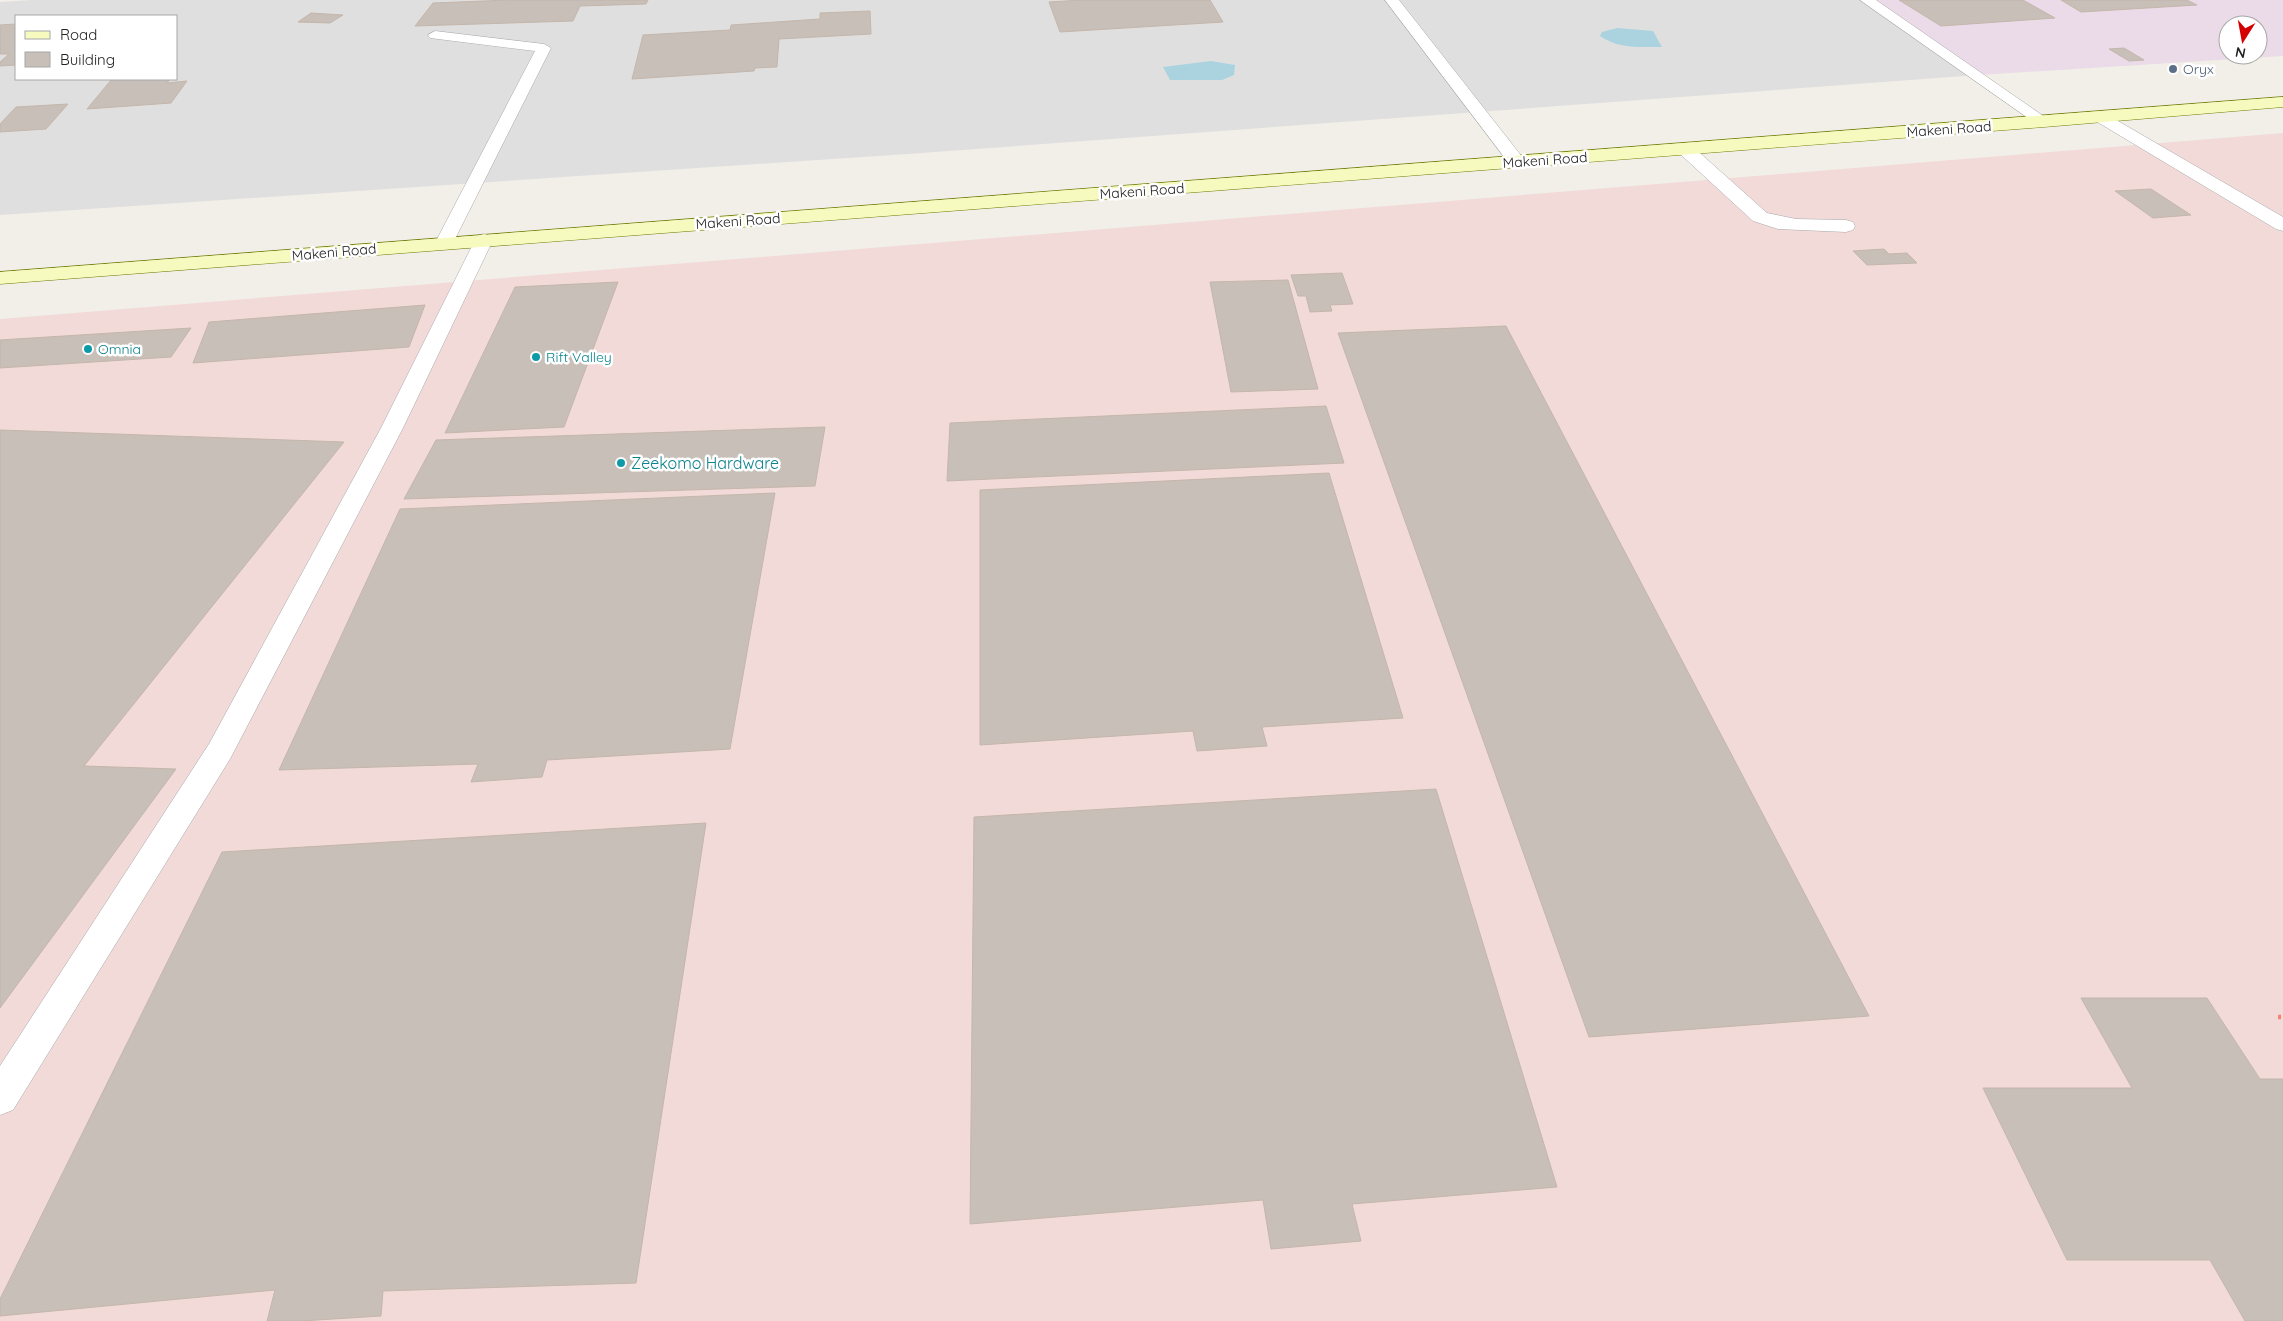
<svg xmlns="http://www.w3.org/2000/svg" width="2283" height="1321" viewBox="0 0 2283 1321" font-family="Quicksand,sans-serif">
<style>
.residential{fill:#e0dfdf;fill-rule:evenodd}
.commercial{fill:#f2dad9}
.industrial{fill:#ebdbe8;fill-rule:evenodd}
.water{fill:#aad3df}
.building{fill:#c7bfb8;stroke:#c4b6ab}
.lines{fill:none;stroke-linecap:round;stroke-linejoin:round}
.lane-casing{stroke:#a9a9a9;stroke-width:1}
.street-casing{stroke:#a9a9a9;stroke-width:1}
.secondary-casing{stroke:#707d05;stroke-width:1}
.path{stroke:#fa8072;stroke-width:4.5;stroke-dasharray:3 3;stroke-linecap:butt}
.lane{fill:#fff;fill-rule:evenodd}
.street{fill:#fff;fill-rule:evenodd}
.secondary{fill:#f7fabf;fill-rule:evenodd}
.service-dot{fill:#5c6f8a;stroke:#fff;stroke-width:2}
.culture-dot{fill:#0f9aa8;stroke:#fff;stroke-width:2}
.labels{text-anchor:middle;stroke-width:5;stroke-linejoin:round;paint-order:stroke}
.far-service-label{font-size:14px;fill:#4e5e75;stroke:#fff;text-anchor:start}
.far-street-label{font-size:14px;fill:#222;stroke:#fff}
.far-culture-label{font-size:14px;fill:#0d838f;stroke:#fff;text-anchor:start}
.culture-label{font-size:16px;fill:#0d838f;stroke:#fff;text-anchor:start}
</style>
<rect width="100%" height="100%" fill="#f2efe9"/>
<path class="residential" d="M33,0H1872L1978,75L922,153L0,215V2ZM16,16H176V79H16Z"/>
<path class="commercial" d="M2283,133V1321H0V319Z"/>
<path class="industrial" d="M1872,0H2283V56L1978,75ZM2228,25H2258V55H2228Z"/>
<path class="water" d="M1617,28L1653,31L1662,47C1639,47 1619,49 1600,36L1602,32Z
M1211,61L1235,65L1234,75L1222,80H1170L1163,67Z"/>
<path class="building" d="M508,0H648L646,4L580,6L573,21L415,26L433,3Z
M1082,0H1210L1223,22L1060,32L1049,2Z
M1899,0H2023L2055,18L1941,26Z
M2061,0H2187L2197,5L2081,12Z
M870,11L871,34L779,39L777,67L755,68L754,71L632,79L643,35L730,30L731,25L820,19V13Z
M311,13L343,15L330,23L298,22Z
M16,24V65L0,66V62L9,54H0V25Z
M2124,48L2144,60L2129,61L2109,49Z
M112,79H170L167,83L187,81L171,103L87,109Z
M68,104L46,129L0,132V124L16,107Z
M2151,189L2191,215L2153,218L2115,191Z
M1884,249L1889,254L1907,253L1917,263L1867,265L1853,251Z
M1342,273L1353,304L1330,305L1332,311L1310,312L1306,296H1298L1291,275Z
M1288,280L1318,389L1231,392L1210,282Z
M618,282L564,427L445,433L515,287Z
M425,305L409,347L193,363L209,322Z
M1506,326L1869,1016L1589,1037L1338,333Z
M191,328L171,357L0,368V340Z
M1326,406L1344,463L947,481L950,423Z
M825,427L815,486L404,499L436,440Z
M0,430L344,442L84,766L176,769L0,1008Z
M1329,473L1403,718L1262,727L1267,746L1197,751L1193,731L980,745V490Z
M775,493L730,749L547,760L542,777L471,782L478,764L279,770L400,509Z
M1436,789L1557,1187L1352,1204L1361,1241L1271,1249L1263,1200L970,1224L974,817Z
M706,823L636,1283L383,1291L381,1316L301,1321H267L275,1290L0,1316V1299L222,852Z
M2081,998H2207L2260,1079H2283V1321H2245L2210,1260H2067L1983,1088H2132Z"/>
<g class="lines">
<defs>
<path id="lane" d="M435,31L544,44L551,48L453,243L451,247L444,249L437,247L435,243L535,51L430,38L428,35Z
M1685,144L1691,145L1767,213L1796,219L1846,220L1853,222L1855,226L1853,230L1846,232L1778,229L1753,221L1679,153L1676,149L1679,145Z
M484,234L491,236L493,240L403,428L230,759L13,1110L0,1115V1066L209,744L381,428L477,236Z"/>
<path id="street" d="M1385,0H1399L1523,158L1526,162L1523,166H1511Z
M1860,0H1876L2052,122L2050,125H2038Z
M2100,112L2106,114L2283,217V231L2276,229L2094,120L2092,117L2094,114Z"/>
<path id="secondary" d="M2283,97V107L2044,127L0,284V272Z"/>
</defs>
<use href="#lane" class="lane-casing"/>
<use href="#street" class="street-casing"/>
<use href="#secondary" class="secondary-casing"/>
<path class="path" d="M2278,1017H2283"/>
<use href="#lane" class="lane"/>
<use href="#street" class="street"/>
<use href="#secondary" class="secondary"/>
</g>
<circle class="service-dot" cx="2173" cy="69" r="5"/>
<g class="culture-dot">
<circle cx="88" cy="349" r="5"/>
<circle cx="536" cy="357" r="5"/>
<circle cx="621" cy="463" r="5"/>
</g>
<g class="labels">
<g class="far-service-label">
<text x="2183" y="74">Oryx</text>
</g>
<g class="far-street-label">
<text transform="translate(1949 129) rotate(-4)" y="5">Makeni Road</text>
<text transform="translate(1545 160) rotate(-4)" y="5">Makeni Road</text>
<text transform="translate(1142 191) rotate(-4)" y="5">Makeni Road</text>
<text transform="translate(738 221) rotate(-4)" y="5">Makeni Road</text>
<text transform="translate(334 252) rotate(-5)" y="5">Makeni Road</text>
</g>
<g class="far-culture-label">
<text x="98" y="354">Omnia</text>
<text x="546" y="362">Rift Valley</text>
</g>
<g class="culture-label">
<text x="631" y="469">Zeekomo Hardware</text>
</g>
</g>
<rect x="15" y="15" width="162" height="65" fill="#ffffff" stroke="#a7a7a7"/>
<rect x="25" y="31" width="25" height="8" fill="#f7fabf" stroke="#a7a7a7"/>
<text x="60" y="40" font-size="15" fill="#222222">Road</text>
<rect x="25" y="52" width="25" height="15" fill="#c7bfb8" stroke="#a7a7a7"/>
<text x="60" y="65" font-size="15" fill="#222222">Building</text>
<g transform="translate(2243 40) rotate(191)"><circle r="24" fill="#ffffff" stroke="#a7a7a7"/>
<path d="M0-4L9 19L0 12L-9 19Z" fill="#d40000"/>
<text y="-8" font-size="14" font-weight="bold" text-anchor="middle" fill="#222222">N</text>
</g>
</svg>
